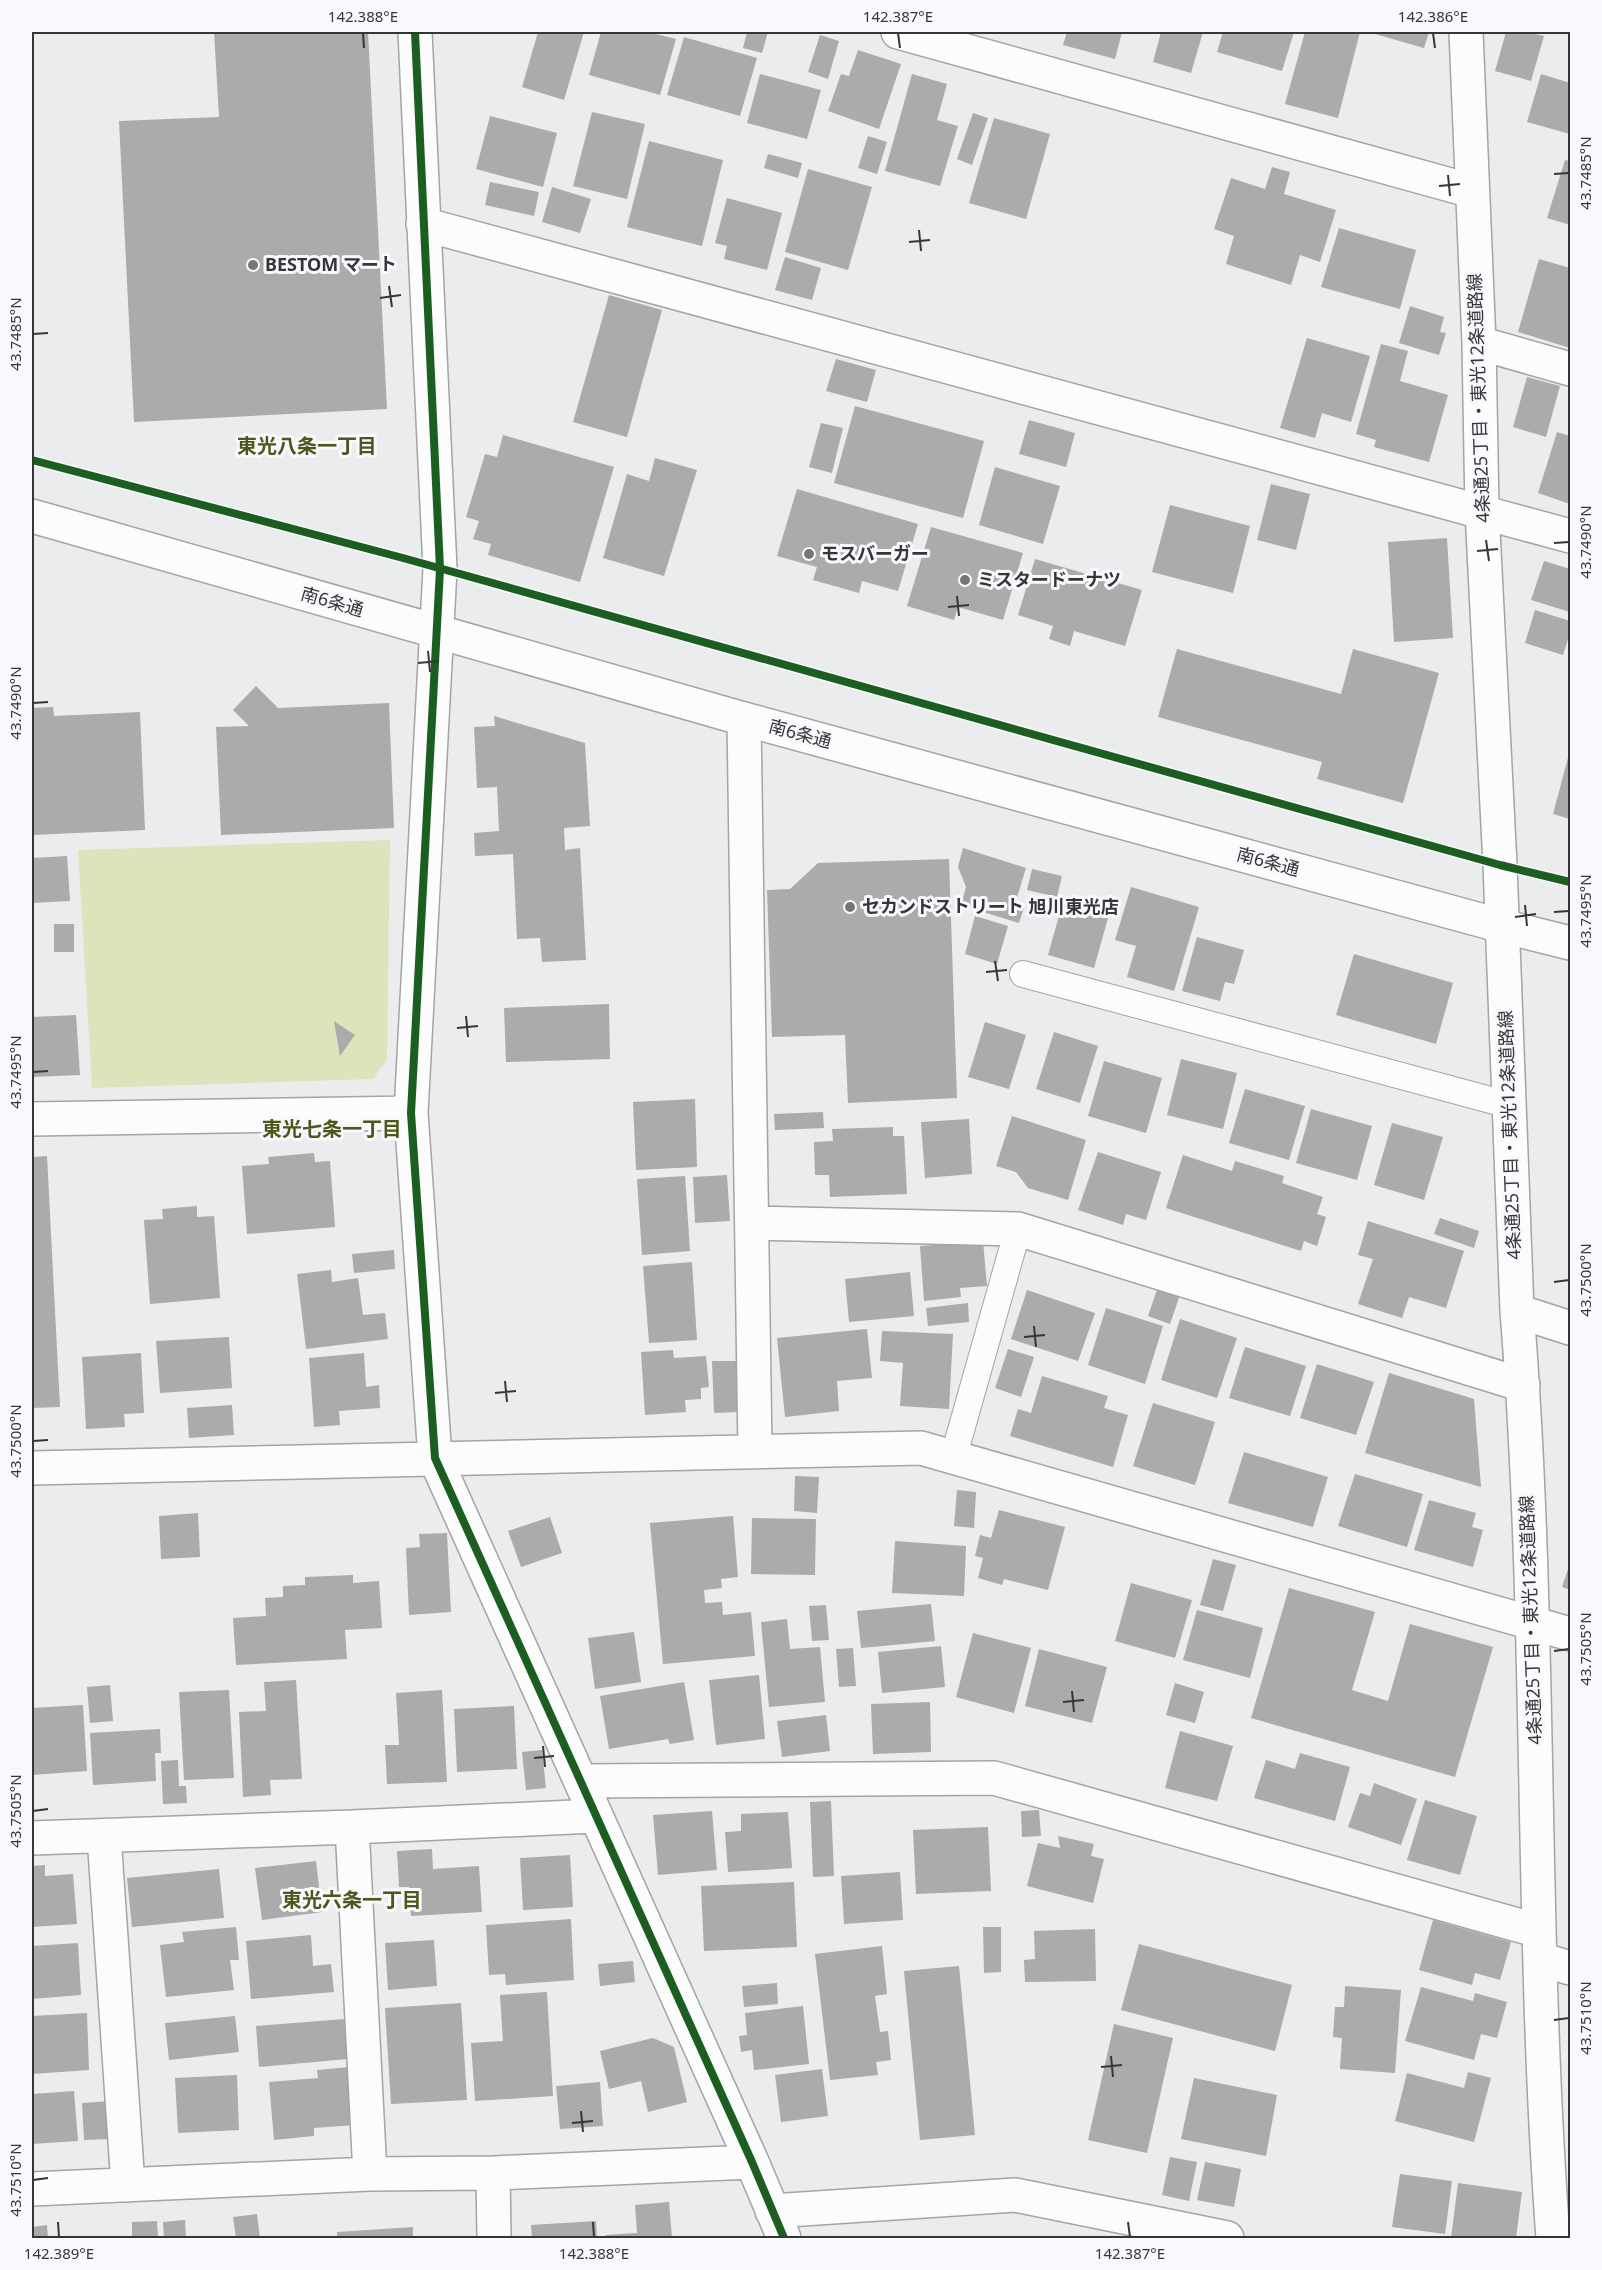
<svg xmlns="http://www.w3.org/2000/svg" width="1602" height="2270" viewBox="0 0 1602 2270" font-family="'Noto Sans','Noto Sans JP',sans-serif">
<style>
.green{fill:#dee3bb}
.building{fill:#aaabab}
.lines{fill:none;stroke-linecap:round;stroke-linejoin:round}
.service-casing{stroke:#a2a4a5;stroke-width:28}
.minor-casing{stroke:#a2a4a5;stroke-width:36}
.tertiary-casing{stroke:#a2a4a5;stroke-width:36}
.service{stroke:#fcfcfc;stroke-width:26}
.minor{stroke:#fcfcfc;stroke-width:33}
.tertiary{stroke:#fcfcfc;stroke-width:33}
.cycleway-casing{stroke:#f7f9fc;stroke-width:11}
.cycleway{stroke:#1b5e20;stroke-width:8}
.ticks{fill:none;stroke:#363638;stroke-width:2}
.poi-dot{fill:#757678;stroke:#f7f9fc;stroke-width:2}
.labels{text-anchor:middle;stroke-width:6;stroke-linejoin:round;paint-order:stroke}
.poi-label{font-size:18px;font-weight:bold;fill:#363638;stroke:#f7f9fc;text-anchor:start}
.street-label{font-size:18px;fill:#363638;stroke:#f7f9fc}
.neighbourhood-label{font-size:20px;font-weight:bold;fill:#50551b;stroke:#f7f9fc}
.neatline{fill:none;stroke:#363638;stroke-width:2}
.ticks-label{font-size:15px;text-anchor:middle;fill:#363638}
</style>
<rect width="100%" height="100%" fill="#eaecee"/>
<path class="green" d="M390,840L387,1059L373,1079L92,1088L78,850Z"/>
<path class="building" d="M214,32H368L387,409L134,422L119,121L219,117Z
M538,32H584L564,100L522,87Z
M601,32H648L676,39L660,95L589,75Z
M747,32H768L762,53L743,48Z
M1067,32H1122L1115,59L1063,45Z
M1161,32H1203L1191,73L1153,62Z
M1223,32H1294L1282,71L1217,52Z
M1305,32H1360L1338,118L1285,104Z
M1376,32H1429L1424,48L1375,34Z
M1506,32H1528L1544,36L1531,81L1495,71Z
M820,35L839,41L828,79L808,72Z
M684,37L757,58L740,116L667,95Z
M858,50L901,64L879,129L828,111L841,74L849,76Z
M760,74L821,90L807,139L747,123Z
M912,74L947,84L937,120L958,126L940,186L885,171Z
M1541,74L1570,83V134L1527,122Z
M592,112L645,124L627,199L573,186Z
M973,113L988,118L972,165L957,159Z
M490,116L557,133L543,187L476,169Z
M994,118L1050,134L1026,219L969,203Z
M868,136L887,142L877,174L858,168Z
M649,141L723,160L702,246L627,227Z
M768,154L802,163L798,178L764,168Z
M1565,160L1570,161V225L1547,218Z
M1272,167L1290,172L1284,194L1336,210L1320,262L1300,255L1291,285L1226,264L1234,236L1214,229L1231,178L1265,189Z
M808,169L872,187L848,270L785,252Z
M490,182L539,192L534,216L485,205Z
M552,187L591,199L580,233L542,222Z
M727,198L782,213L767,270L724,259L727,246L715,243Z
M1339,228L1416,250L1400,309L1321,287Z
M785,257L821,268L812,300L775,290Z
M1539,259L1570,268V348L1518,332Z
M609,295L662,310L627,437L573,422Z
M1410,306L1444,317L1440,332L1446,333L1439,355L1399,343Z
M1307,338L1370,356L1351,422L1322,413L1315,438L1280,428Z
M1381,344L1408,351L1400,381L1448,395L1429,462L1374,447L1376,440L1356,434Z
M836,359L876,370L867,402L826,391Z
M1527,377L1560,386L1546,437L1513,427Z
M855,406L984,441L963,518L834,483Z
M1029,420L1075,433L1066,467L1019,454Z
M821,423L843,428L832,473L809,467Z
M1557,432L1570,436V504L1538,493Z
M503,435L614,467L580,582L488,555L491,544L473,539L479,521L466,517L485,454L497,457Z
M655,458L697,470L664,576L603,558L627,474L649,481Z
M995,467L1060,486L1043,544L979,525Z
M1271,484L1310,494L1296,550L1257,540Z
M797,489L918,524L898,591L862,581L859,593L813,580L817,567L777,556Z
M1170,505L1250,526L1233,593L1152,572Z
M931,527L1023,553L1003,620L958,607L954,620L907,606Z
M1447,538L1453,638L1394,642L1388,542Z
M1035,559L1142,590L1125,646L1074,631L1070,646L1049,639L1053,626L1018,615Z
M1544,561L1570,569V612L1531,600Z
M1535,610L1570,621V633L1563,655L1525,643Z
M1177,649L1341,694L1353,649L1439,673L1403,803L1317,779L1322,762L1158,717Z
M256,686L278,708L389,703L394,828L221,835L216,727L249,726L233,710Z
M53,707L54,716L140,712L145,830L32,835V708Z
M494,716L585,743L590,826L564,828L565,850L580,848L586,960L542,962L540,938L517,939L513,854L475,856L474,833L499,831L497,787L477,788L474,727L495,726Z
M1570,750V819L1553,814Z
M963,848L1026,868L1015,904L1024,908L1019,923L961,905L966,887L958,867Z
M67,856L70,901L32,903V858Z
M949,859L957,1098L848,1103L845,1035L772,1037L767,890L790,889L818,863Z
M1032,869L1062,876L1057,897L1027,890Z
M1131,887L1199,907L1174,991L1127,977L1136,946L1115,940Z
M1064,898L1110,911L1094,968L1048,955Z
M975,916L1008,926L997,964L965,954Z
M54,924H74V952H54Z
M1197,937L1244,950L1234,984L1225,982L1220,1001L1182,991Z
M1354,954L1453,983L1436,1044L1336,1015Z
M609,1004L610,1059L506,1062L504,1008Z
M76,1015L80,1075L32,1077V1017Z
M334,1021L355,1035L340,1056Z
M985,1022L1026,1035L1009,1089L968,1077Z
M1054,1032L1098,1046L1080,1103L1036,1089Z
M1181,1059L1237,1073L1223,1129L1167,1115Z
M1104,1061L1162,1078L1146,1133L1088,1116Z
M1245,1089L1305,1106L1289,1160L1229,1143Z
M695,1099L697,1167L636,1170L633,1102Z
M1311,1109L1372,1126L1357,1180L1296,1163Z
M823,1112L824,1128L775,1130L774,1114Z
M1012,1116L1086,1140L1068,1200L1028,1188L1016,1172L996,1166Z
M969,1119L972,1174L925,1178L921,1122Z
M1392,1123L1443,1137L1424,1200L1374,1185Z
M893,1127V1136H904L907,1194L830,1197L829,1175H815L814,1142L833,1141L832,1129Z
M1098,1152L1161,1172L1146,1220L1126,1214L1123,1225L1078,1210Z
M314,1153L315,1162L330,1161L335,1227L247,1234L242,1166L269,1164L268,1157Z
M1183,1155L1232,1171L1235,1161L1284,1176L1282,1183L1323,1197L1317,1214L1326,1217L1317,1246L1304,1241L1301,1251L1166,1208Z
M47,1156L60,1407L32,1408V1157Z
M727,1175L730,1221L695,1223L693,1177Z
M685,1176L690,1251L642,1255L637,1179Z
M197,1206V1217L214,1216L220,1298L150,1304L144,1220L163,1219L162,1209Z
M1440,1218L1479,1231L1474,1248L1434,1234Z
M1368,1221L1464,1251L1446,1308L1409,1297L1402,1318L1358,1304L1373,1259L1358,1255Z
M983,1241L987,1286L960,1288L961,1297L924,1301L920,1246Z
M394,1250L395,1269L354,1273L352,1254Z
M692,1262L697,1340L649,1343L643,1266Z
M331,1270L332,1282L358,1278L363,1315L385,1313L388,1339L306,1349L297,1274Z
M910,1272L914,1316L849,1322L845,1279Z
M1159,1284L1181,1292L1170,1324L1148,1316Z
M1027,1290L1095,1313L1078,1361L1011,1339Z
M968,1303L969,1322L928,1326L926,1308Z
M1106,1308L1163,1326L1145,1384L1088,1365Z
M1180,1319L1237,1338L1217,1398L1161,1380Z
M867,1329L872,1378L837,1381L839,1411L785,1417L777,1338Z
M882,1331L953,1334L949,1409L900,1406L903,1363L880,1361Z
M229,1337L232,1388L160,1393L156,1341Z
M1245,1347L1306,1366L1290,1416L1229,1398Z
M1008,1349L1034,1357L1021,1397L995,1388Z
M673,1350L674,1358L706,1356L709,1387L701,1388V1399L685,1400L686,1412L645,1415L641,1352Z
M141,1353L144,1413L124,1414L125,1427L86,1429L82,1357Z
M364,1353L366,1387L379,1385L380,1408L339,1411L340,1425L314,1427L309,1358Z
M712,1361H737L738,1412L714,1413Z
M1317,1364L1374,1382L1356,1435L1300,1418Z
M1389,1373L1474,1399L1481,1487L1365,1453Z
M1042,1376L1108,1396L1104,1408L1128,1415L1113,1467L1010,1436L1018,1409L1031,1413Z
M1153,1403L1215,1422L1195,1485L1133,1466Z
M232,1405L234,1435L189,1438L187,1408Z
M1244,1452L1328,1477L1313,1527L1228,1503Z
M1355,1474L1423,1494L1407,1547L1338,1526Z
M795,1476L819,1477L817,1513L794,1511Z
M957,1490L976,1492L974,1528L954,1526Z
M1429,1500L1476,1513L1472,1527L1483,1530L1473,1567L1414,1550Z
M999,1510L1065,1527L1048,1590L1004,1579L1002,1585L978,1578L983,1558L975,1556L980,1535L991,1538Z
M198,1513L200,1557L161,1559L159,1516Z
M733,1516L738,1577L721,1579L722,1588L704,1590L705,1603L722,1602L723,1615L751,1612L755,1656L663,1664L650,1523Z
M550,1517L562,1553L521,1567L508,1531Z
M752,1518L816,1519L815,1575L751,1574Z
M447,1533L451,1612L409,1615L406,1548L420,1547L419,1534Z
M895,1541L966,1546L964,1596L892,1593Z
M1213,1559L1236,1565L1223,1611L1200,1605Z
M1570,1563V1590L1562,1587Z
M353,1575V1583L379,1581L382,1628L345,1630L347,1659L236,1665L233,1618L266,1616L265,1598L283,1597V1586L305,1585V1577Z
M1131,1583L1192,1600L1175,1658L1115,1641Z
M1289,1588L1375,1612L1352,1690L1388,1701L1410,1624L1493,1647L1455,1777L1251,1718Z
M931,1604L935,1641L861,1648L857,1611Z
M826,1605L829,1640L812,1641L809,1606Z
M1197,1610L1263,1628L1250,1678L1183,1660Z
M787,1619L790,1649L820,1647L825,1702L769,1707L761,1622Z
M634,1632L641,1682L595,1689L588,1638Z
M973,1633L1031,1648L1014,1713L956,1697Z
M941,1646L945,1687L882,1693L878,1652Z
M853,1648L856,1686L839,1687L836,1649Z
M1039,1649L1107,1667L1092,1723L1025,1706Z
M759,1675L765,1739L716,1745L709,1680Z
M296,1680L302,1779L270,1780L271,1795L243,1797L239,1712L266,1711L264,1682Z
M684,1682L694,1740L670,1744L668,1739L609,1749L600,1696Z
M1175,1683L1204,1692L1195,1723L1166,1715Z
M110,1685L113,1721L90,1723L87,1687Z
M229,1690L234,1778L184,1780L179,1692Z
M442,1690L447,1782L387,1784L385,1745H399L396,1693Z
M930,1702L931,1752L873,1754L871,1704Z
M83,1705L87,1771L32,1775V1708Z
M514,1706L517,1769L457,1772L454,1709Z
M826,1715L830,1751L782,1757L777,1721Z
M160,1729L161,1753H155L156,1781L93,1785L90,1733Z
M1180,1731L1233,1746L1217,1801L1165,1788Z
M542,1750L546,1788L526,1790L522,1752Z
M1300,1753L1350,1767L1335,1821L1254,1798L1266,1760L1295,1769Z
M178,1760L179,1786H186L187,1803L163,1804L161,1761Z
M1374,1783L1417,1799L1401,1845L1348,1827L1360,1793L1370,1796Z
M1425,1800L1477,1816L1460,1875L1407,1860Z
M831,1801L834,1876L813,1877L810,1802Z
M1039,1810L1041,1836L1022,1837L1021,1811Z
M712,1811L717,1870L658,1875L653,1815Z
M788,1812L792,1868L728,1872L725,1832L741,1831V1814Z
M988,1827L991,1891L916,1894L913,1830Z
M1058,1836L1094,1844L1091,1856L1104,1859L1093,1903L1027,1886L1038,1843L1060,1848Z
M432,1849L433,1869L479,1866L482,1912L411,1916L409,1887H399L397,1851Z
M570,1855L573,1907L523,1910L520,1858Z
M316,1861L322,1912L262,1920L255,1868Z
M45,1865V1876L73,1874L77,1924L32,1927V1866Z
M219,1869L224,1918L132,1927L127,1878Z
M900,1872L903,1920L844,1924L841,1876Z
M794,1882L797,1947L704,1951L701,1886Z
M571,1919L574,1980L506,1985L505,1974L489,1975L486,1925Z
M1433,1920L1511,1942L1500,1980L1475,1973L1472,1985L1419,1970Z
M236,1927L239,1960H230L234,1990L166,1997L160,1945L184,1942L182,1932Z
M983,1927H1001V1972L984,1973Z
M1095,1929L1096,1981L1025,1982L1024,1960L1035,1959L1034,1931Z
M311,1935L313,1966L331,1964L334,1992L251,1999L246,1941Z
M434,1940L437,1986L388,1990L385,1943Z
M78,1943L81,1995L32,1999V1946Z
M1139,1944L1292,1985L1275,2051L1121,2010Z
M882,1946L887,1994L875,1996L880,2032L888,2031L891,2060L876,2062L878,2075L830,2080L815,1954Z
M633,1961L635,1982L600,1986L598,1964Z
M959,1966L975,2135L920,2140L904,1971Z
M777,1983L778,2004L744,2007L742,1986Z
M1345,1986L1401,1990L1395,2073L1340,2069L1342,2038L1333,2037L1335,2007H1344Z
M1421,1987L1473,2001L1475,1993L1507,2002L1497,2038L1481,2034L1474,2060L1405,2041Z
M547,1992L553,2096L475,2101L471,2043L503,2041L500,1995Z
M461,2003L467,2100L391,2104L385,2008Z
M803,2006L809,2064L754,2070L752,2050L741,2052L739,2036L747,2035L745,2013Z
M87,2013L89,2070L32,2074V2016Z
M235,2016L239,2052L169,2060L165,2023Z
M344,2019L348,2059L259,2067L256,2026Z
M1114,2024L1173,2038L1147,2153L1088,2140Z
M653,2038L674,2047L687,2102L648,2112L641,2081L609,2089L600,2051Z
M350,2067L355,2125L314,2128V2136L274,2140L269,2082L318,2078L317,2070Z
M822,2069L828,2116L781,2122L775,2075Z
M1468,2072L1491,2078L1474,2142L1395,2121L1407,2073L1464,2088Z
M237,2075L239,2130L178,2133L175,2078Z
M1194,2078L1277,2095L1266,2156L1181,2139Z
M600,2082L603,2126L560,2129L556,2086Z
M74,2091L78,2141L32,2144V2094Z
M111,2101L113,2139L84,2140L82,2103Z
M1170,2157L1197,2162L1189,2201L1162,2195Z
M1205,2162L1241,2169L1234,2207L1197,2200Z
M1400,2174L1452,2181L1445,2234L1392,2227Z
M1458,2183L1522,2192L1516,2238H1451Z
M669,2202L672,2238H606V2235L637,2233L635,2205Z
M257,2214L260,2238H236L233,2217Z
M185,2220L186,2238H164L163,2222Z
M157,2221L158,2238H132V2222Z
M596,2221L597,2238H532L531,2225Z
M47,2225L48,2238H32V2227Z
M413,2227V2238H337V2232Z"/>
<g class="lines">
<defs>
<path id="service" d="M1023,974L1509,1105
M954,1455L1018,1229"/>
<path id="minor" d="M415,32L440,569L411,1113L435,1458L752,2162L784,2238
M898,32L1472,191
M1466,32L1479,343L1482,511L1500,865L1517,1311C1542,1620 1530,1930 1553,2238
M423,224L1570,536
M1479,343L1570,369
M744,719L755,1451
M32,1119L411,1113
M752,1223L1018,1229L1523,1385
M1517,1311L1570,1328
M32,1468L921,1448L1570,1634
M581,1781L994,1778L1539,1931
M352,1827L370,2174
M104,1836L128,2185
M32,1838L352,1827L595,1816
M1540,1959L1570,1968
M493,2173L494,2238
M32,2189L370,2174L493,2173L752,2162
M772,2211L1015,2195L1227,2238"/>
<path id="tertiary" d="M32,516L744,719L1502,926L1570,943"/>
</defs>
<use href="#service" class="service-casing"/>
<use href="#minor" class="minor-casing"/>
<use href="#tertiary" class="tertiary-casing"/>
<use href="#service" class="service"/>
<use href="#minor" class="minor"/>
<use href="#tertiary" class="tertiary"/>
<defs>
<path id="cycleway" d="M415,32L440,569L411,1113L435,1458L752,2162L784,2238
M32,460L403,558L1500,865L1570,882"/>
</defs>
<use href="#cycleway" class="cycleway-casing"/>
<use href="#cycleway" class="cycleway"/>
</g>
<path class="ticks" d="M363,33L364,48M898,33L900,48M1433,33L1435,48M1554,174L1569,173M1448,175L1450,196M1439,186L1460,184M919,230L921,251M909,242L930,240M389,286L392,307M380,298L401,295M33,334L48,333M1486,540L1489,561M1554,543L1569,542M1477,551L1498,549M957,596L959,616M948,607L969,605M428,651L430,672M418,663L439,661M33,703L48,702M1525,905L1527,926M1554,912L1569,911M1515,917L1536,914M995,961L998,981M986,972L1007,970M466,1016L468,1037M457,1028L478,1026M33,1072L48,1071M1554,1282L1569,1280M1034,1326L1036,1347M1024,1337L1045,1335M505,1381L507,1402M495,1393L516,1391M33,1441L48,1440M1554,1651L1569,1649M1072,1691L1074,1712M1063,1702L1084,1700M543,1746L545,1767M534,1758L554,1756M33,1811L48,1809M1554,2020L1569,2018M1111,2056L1113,2077M1101,2067L1122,2065M581,2111L583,2132M572,2123L593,2121M33,2180L48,2178M58,2222L59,2237M593,2222L594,2237M1128,2222L1130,2237"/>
<g class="poi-dot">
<circle cx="253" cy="265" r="6"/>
<circle cx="809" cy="554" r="6"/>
<circle cx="965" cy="580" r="6"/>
<circle cx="850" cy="907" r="6"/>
</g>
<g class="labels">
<g class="poi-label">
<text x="265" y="271">BESTOM マート</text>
<text x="821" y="560">モスバーガー</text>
<text x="977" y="586">ミスタードーナツ</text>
<text x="862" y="913">セカンドストリート 旭川東光店</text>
</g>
<g class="street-label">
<text transform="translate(1479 398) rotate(-92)" y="6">4条通25丁目・東光12条道路線</text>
<text transform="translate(332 602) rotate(16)" y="6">南6条通</text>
<text transform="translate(800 734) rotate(15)" y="6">南6条通</text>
<text transform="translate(1268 862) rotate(15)" y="6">南6条通</text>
<text transform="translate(1510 1135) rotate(-92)" y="6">4条通25丁目・東光12条道路線</text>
<text transform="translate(1531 1620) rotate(-92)" y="6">4条通25丁目・東光12条道路線</text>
</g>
<g class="neighbourhood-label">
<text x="307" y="453">東光八条一丁目</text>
<text x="332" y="1136">東光七条一丁目</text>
<text x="352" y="1907">東光六条一丁目</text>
</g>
</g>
<rect width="1602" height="2270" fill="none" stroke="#f7f9fc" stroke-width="66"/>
<rect x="33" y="33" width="1536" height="2204" class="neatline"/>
<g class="ticks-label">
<text x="363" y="22">142.388°E</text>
<text x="898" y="22">142.387°E</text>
<text x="1433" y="22">142.386°E</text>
<text transform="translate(1586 173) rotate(-90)" y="5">43.7485°N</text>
<text transform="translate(16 334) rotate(-90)" y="5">43.7485°N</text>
<text transform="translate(1586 542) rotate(-90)" y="5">43.7490°N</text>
<text transform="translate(16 703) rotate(-90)" y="5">43.7490°N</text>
<text transform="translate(1586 911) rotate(-90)" y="5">43.7495°N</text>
<text transform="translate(16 1072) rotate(-90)" y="5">43.7495°N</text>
<text transform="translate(1586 1280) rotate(-90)" y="5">43.7500°N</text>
<text transform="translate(16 1441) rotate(-90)" y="5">43.7500°N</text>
<text transform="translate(1586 1649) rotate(-90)" y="5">43.7505°N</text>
<text transform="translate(16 1811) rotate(-90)" y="5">43.7505°N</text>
<text transform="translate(1586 2018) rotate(-90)" y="5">43.7510°N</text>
<text transform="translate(16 2180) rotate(-90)" y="5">43.7510°N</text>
<text x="59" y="2259">142.389°E</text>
<text x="594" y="2259">142.388°E</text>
<text x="1130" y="2259">142.387°E</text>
</g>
</svg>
